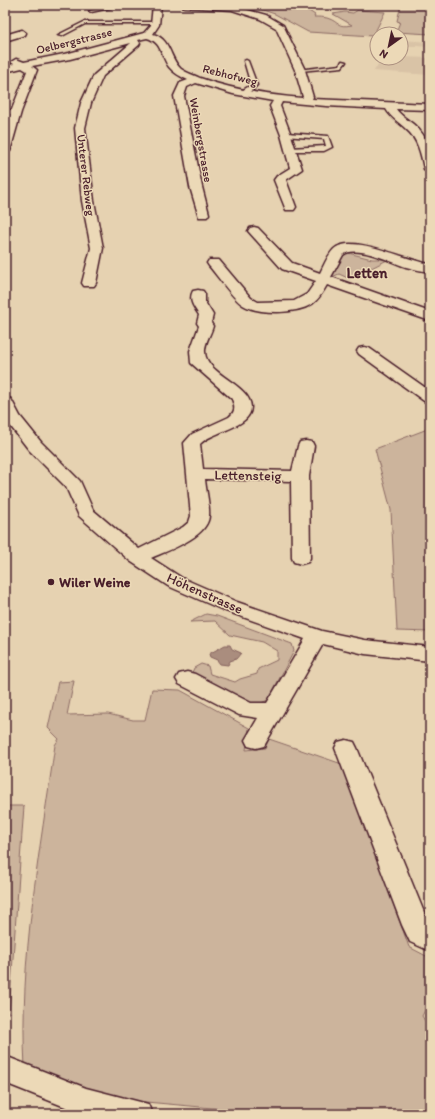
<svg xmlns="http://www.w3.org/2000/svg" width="435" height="1119" viewBox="0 0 435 1119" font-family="Itim,sans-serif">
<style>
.built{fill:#d9c3a6}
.green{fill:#ccb49c;stroke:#8b6a64}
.water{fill:#aa8d7e;stroke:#84615d}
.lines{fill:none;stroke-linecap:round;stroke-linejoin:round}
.lane-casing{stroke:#4a1f2b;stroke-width:3}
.street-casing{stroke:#4a1f2b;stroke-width:3}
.lane{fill:#ecd9b7;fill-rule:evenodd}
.street{fill:#ecd9b7;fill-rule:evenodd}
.poi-dot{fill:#4a1f2b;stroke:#ecd9b7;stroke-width:1.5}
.labels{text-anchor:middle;stroke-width:3;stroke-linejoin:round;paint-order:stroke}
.far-street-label{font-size:12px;fill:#4a1f2b;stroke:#ecd9b7}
.street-label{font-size:14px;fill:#4a1f2b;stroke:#ecd9b7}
.poi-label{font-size:14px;font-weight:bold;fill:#4a1f2b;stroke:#ecd9b7;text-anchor:start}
.far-district-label{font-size:15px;font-weight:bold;fill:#4a1f2b;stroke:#ecd9b7}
</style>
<rect width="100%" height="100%" fill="#e6d2b1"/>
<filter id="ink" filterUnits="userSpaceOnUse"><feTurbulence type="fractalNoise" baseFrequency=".025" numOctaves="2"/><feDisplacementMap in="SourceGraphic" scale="8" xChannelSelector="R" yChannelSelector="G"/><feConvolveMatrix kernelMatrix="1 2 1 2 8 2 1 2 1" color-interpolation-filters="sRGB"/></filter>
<g filter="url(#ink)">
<path class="built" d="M401,40L430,42L428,47L417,46L413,47L401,46Z
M401,57L430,58V75L374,71L382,58Z"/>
<path class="green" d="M247,5H340L333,10L313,8L306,9L315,15L314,17C318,17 323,17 327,18C340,22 336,28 352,25L333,14L345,12L353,13L358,10L385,12L373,36L308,32L275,14Z
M401,5H430V34L396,32L400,22L397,21Z
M348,251V253L372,259H389L350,279L339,274L332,277L331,273L337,259Z
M430,428V632L397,631L391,510L375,449Z
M206,614L217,616L292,644L294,651L268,700L251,707L191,675L194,668L201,664L208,666L210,674L235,682L240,679L257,674L258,669L277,660V651L262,642L230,635L215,621L190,622Z
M74,681L67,715L108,714L133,720H145L152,689L180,690L249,728L246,750L265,748L269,739L342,764L409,947L430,958V1000L422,1016L430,1029V1114H278L124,1100L25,1068C19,959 40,851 55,745L59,739L48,728L58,682Z
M5,806H24L9,1013H5Z"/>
<path class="water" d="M225,645H230L232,649L241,653L236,659L230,661L228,665L220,664L217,660L210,657L209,654Z"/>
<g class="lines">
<defs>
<path id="lane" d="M115,5H124L91,12L89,11Z
M84,22H155L157,23L155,24H85L62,36L58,35Z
M246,60L248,61L257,85C253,90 247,95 240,94V92L251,85L244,61Z
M342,61L346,62L342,67L300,71L298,70L340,65Z
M5,110H16L19,112L16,114H5Z
M286,133L328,136L332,147L324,151H288V149L290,148L326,146L324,139L284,136L283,135Z"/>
<path id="street" d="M153,5H161L159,25L153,34C171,39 169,58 181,69C187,73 194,75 200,78C233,90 267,95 302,98L303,97L295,70L276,28L260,19L232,10L184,7L180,5L233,6L266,15L283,25L305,70L313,97L312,99L430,104V110L396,109C401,116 407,119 413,124C430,138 430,152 430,172L426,171L424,169C421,154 418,139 406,129C399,122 391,118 386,109L326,106L282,102L280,106L291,135L302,169L286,180L296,207L294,210H286L274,180L277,176L290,168L281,135L270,106L273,101L233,94L196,83L187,87L184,96L202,187L209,214L207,217H199L190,187L174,96L180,83L188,80C181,77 174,73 169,67C161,56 162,42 147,38L138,40L140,43L139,45L103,76L91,103L85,128L94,201L103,248L96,283L94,286H84L82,283L91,248L82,201L75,128L81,103L94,75L131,43L70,59L32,66L37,70L21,112L10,151L5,154V132L11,112L27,71L22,68L5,72V66L14,64L11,62L16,59L24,62L69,53L144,33L151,25Z
M22,30L26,33L25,35L5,41V35Z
M254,227L258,228L292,263L320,273C324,265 328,255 334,249C352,233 408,261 430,264V272C422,271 414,269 406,267C391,262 356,244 343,255L331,277L430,312V321L327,285C323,292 319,299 312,304C297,314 259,315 243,305C234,300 217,275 209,266L207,263L209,260H219L251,298L258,302L294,301L307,294L316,281L282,269L248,231L250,228Z
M198,290L203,291L205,294V302L213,315L211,323L213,326C211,334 204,344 205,352C206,375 250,384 251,407C251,428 212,431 200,444L203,469L292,471L298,446L300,442L306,441L312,442L314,446L309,476L310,558L308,562L301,564L294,562L292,558L291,481L205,479C206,491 210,505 209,516C208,537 167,551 151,558L182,578L237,602L322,631L365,640L430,647V661L365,654L323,644L264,746L256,748L248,746L245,740L258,718L239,715L179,684L176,679L179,674L187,672L195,674L251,703H267L305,639L223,610L168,586L130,561L79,516L66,487L29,450L5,419V397L11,399L20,416L41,442L80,481L93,510L139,549L183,527L189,522L191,516L184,443L192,434L229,417C236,411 235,407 232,399L191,363L190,351L199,326L197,323L199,315C194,307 188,300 193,291Z
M364,347L369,348L430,391V403L424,401L359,354L357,351L359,348Z
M346,740L354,742L357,748L430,927V951L410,942L402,925L335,748L338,742Z
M5,1056L86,1088L148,1104L152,1114H83L5,1083Z"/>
</defs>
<use href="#lane" class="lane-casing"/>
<use href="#street" class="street-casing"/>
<use href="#lane" class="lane"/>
<use href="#street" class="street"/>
</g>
</g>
<circle class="poi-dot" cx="51" cy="582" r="4"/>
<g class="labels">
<g class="far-street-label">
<text transform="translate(74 41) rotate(-14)" y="4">Oelbergstrasse</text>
<text transform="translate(230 75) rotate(14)" y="4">Rebhofweg</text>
<text transform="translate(201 140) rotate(80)" y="4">Weinbergstrasse</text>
<text transform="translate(86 175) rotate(83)" y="4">Unterer Rebweg</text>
</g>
<g class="street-label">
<text transform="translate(248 475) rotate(1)" y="5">Lettensteig</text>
<text transform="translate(205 593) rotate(24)" y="5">Höhenstrasse</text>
</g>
<g class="poi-label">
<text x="59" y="587">Wiler Weine</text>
</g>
<g class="far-district-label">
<text x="367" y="278">Letten</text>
</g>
</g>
<rect width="435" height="1119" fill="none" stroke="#ecd9b7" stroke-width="20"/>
<rect x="10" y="10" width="415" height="1099" fill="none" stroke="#4a1f2b" stroke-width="1.5" filter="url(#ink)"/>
<g transform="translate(389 46) rotate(213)"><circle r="19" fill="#ecd9b7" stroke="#ab8f7f"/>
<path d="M0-3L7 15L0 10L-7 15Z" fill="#4a1f2b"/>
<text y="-6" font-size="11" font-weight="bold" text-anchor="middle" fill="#4a1f2b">N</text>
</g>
</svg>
